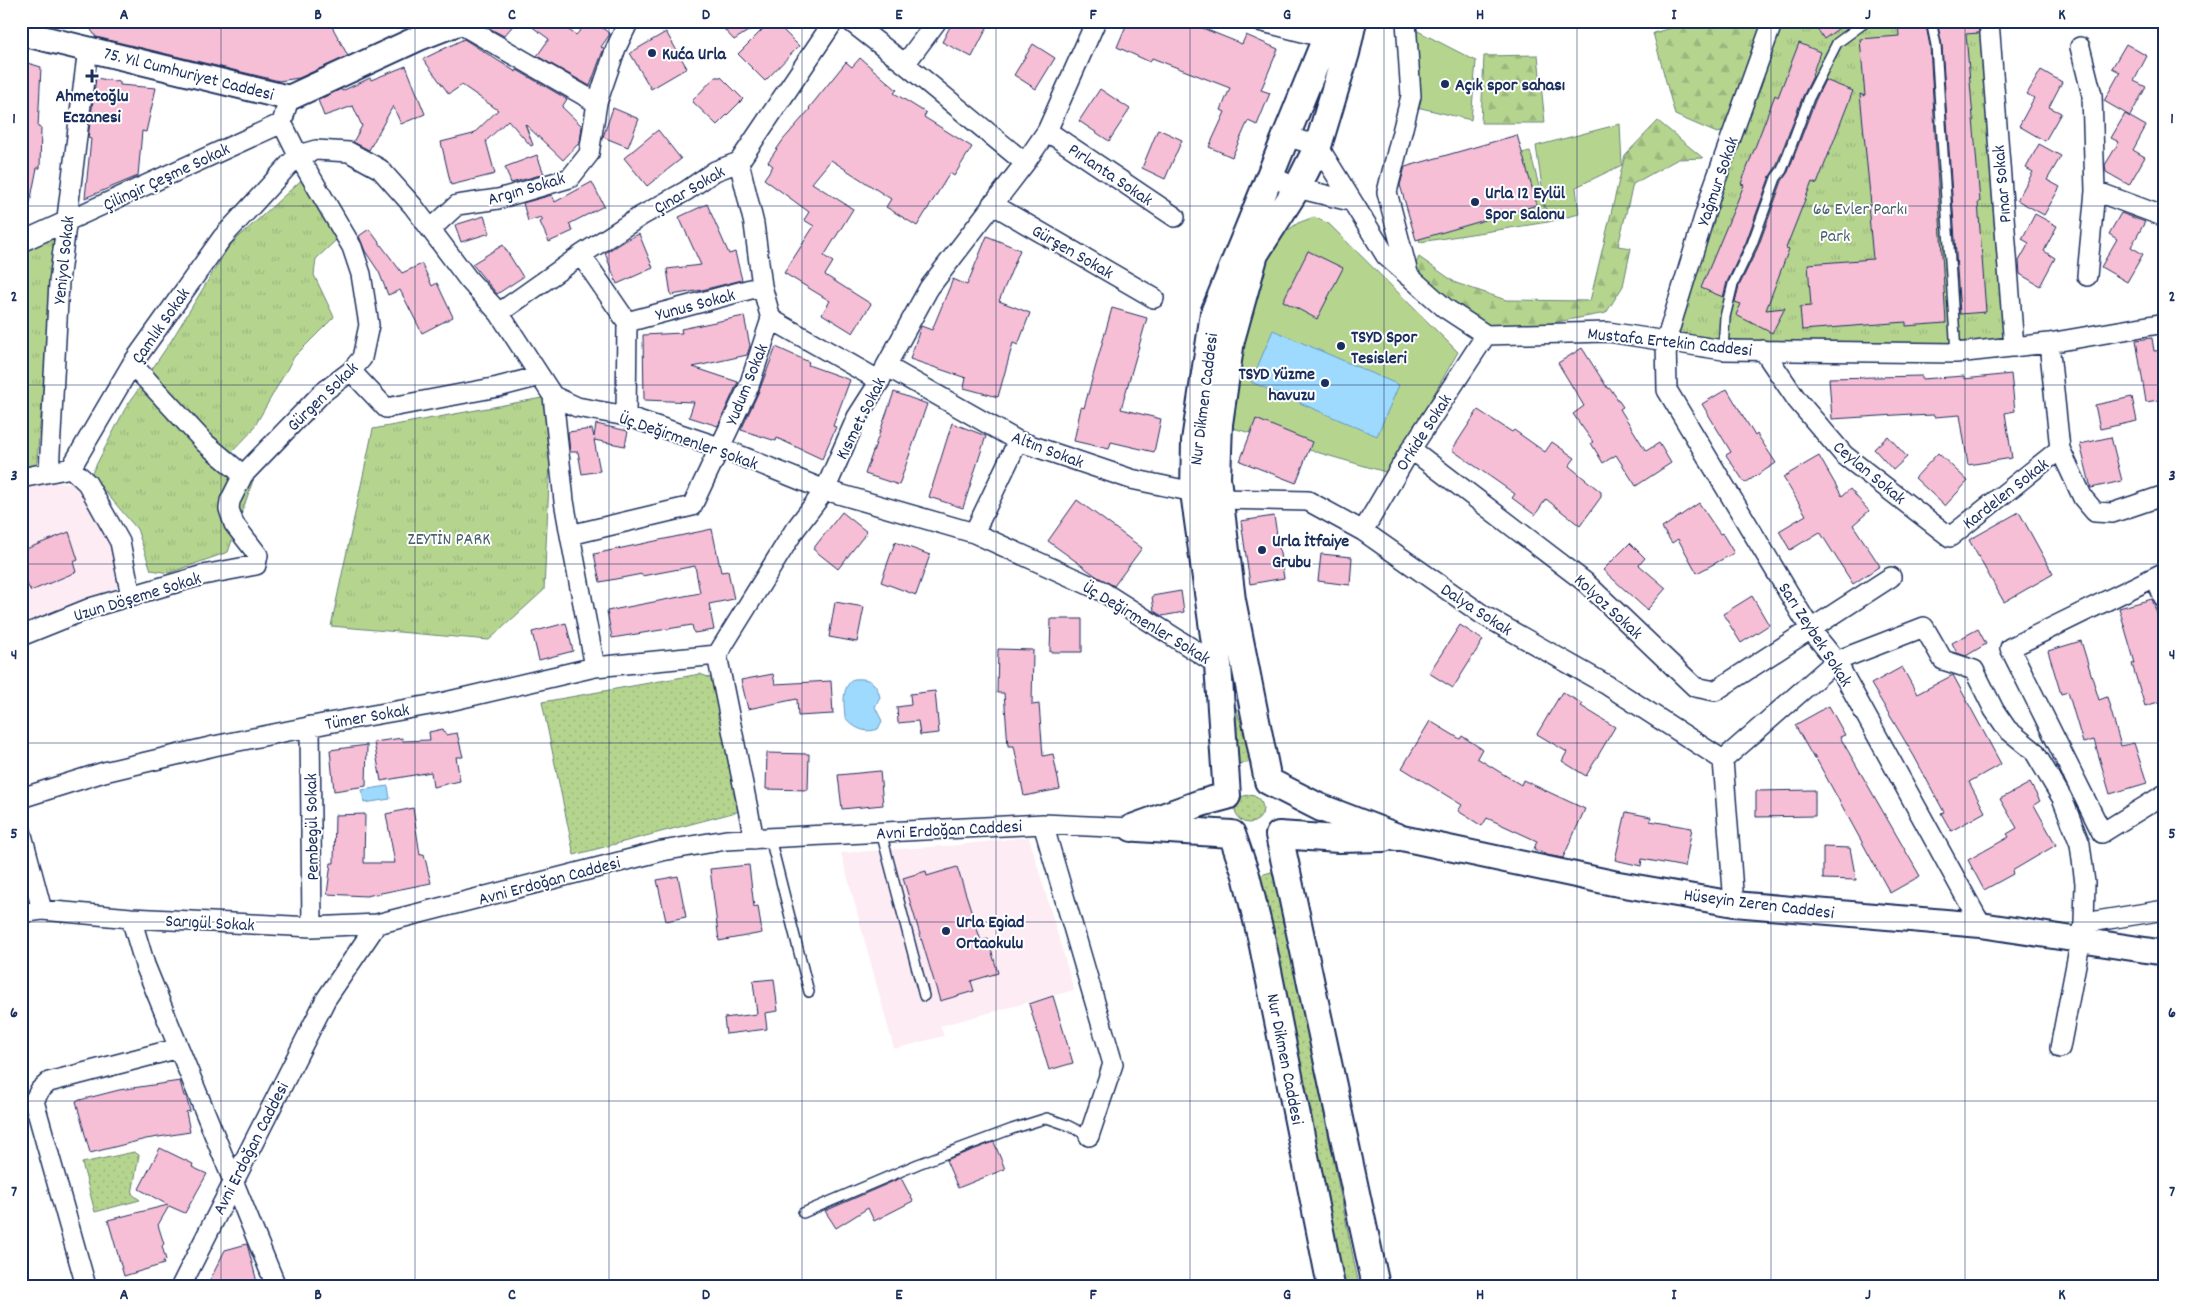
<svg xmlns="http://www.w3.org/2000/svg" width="2186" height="1307" viewBox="0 0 2186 1307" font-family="Dekko,sans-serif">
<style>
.built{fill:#fdecf3}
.grass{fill:url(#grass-dots);stroke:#688276}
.forest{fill:url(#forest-firs);stroke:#688276}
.park{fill:url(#park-tufts);stroke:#688276}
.pitch{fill:#b5d58f;stroke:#688276}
.water{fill:#9ddafe;stroke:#6996be}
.building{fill:#f7bfd6;stroke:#1b2f5e}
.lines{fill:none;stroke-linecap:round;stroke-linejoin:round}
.service-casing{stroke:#1b2f5e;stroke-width:12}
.minor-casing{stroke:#1b2f5e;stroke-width:22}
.tertiary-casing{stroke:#1b2f5e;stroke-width:28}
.secondary-casing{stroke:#1b2f5e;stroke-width:30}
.service{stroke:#fff;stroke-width:9}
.minor{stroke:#fff;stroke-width:19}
.tertiary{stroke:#fff;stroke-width:24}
.secondary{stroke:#fff;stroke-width:26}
.grid{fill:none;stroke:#1b2f5e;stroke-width:1;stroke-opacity:0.55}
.poi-dot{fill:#1b2f5e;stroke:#fff;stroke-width:2}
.labels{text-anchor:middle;stroke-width:4;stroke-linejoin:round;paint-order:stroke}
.poi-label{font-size:18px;font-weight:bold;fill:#1b2f5e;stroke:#fff;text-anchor:start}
.street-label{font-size:18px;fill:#1b2f5e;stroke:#fff}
.park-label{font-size:18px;fill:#49616d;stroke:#fff}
.neatline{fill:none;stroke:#1b2f5e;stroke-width:2}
.grid-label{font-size:16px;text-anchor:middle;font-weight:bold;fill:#1b2f5e}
</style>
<defs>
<pattern id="grass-dots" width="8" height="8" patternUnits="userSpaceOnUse" patternTransform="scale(1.25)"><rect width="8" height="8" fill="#b5d58f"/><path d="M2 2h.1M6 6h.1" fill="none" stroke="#9bb77e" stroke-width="1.8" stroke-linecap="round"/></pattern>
<pattern id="forest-firs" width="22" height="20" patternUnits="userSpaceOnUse" patternTransform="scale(1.25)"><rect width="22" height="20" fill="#b5d58f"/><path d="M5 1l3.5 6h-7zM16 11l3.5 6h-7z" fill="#9bb77e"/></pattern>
<pattern id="park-tufts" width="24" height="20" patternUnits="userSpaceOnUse" patternTransform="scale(1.25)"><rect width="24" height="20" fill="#b5d58f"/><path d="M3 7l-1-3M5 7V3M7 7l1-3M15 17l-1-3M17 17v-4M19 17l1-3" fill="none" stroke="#9bb77e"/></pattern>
</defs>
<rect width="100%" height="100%" fill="#fff"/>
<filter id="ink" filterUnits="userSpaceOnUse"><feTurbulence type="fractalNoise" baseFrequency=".02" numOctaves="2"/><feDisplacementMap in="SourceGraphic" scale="10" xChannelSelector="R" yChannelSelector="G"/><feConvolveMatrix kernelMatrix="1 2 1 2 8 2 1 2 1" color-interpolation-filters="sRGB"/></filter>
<g filter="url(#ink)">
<path class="built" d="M35,483H87L129,583L21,628V486Z
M1029,837L1074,990L940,1026L944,1036L894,1049L841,853L958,845Z"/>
<path class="grass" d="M700,674L716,680L740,811L574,855L542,702Z
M1232,695L1253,761L1234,765Z
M1235 809a14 14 0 1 1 28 0a14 14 0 1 1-28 0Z
M1275,871L1359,1286H1340L1257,876Z
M134,1152L139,1155L132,1194L140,1200L95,1212L82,1163Z"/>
<path class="forest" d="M1697,21H1764L1727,131L1717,133L1675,115L1653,33Z
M1538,55L1545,123H1481L1484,56Z
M1658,121L1703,158L1678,159L1633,184L1618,246L1631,248L1623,286L1606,313L1486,335L1409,278L1419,257L1456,283L1506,300L1590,301L1625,155Z"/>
<path class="park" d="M1773,21H1989L2014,347L1666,341Z
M308,174L349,228L316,259L314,275L334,317L294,357L252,431L230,454L257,469L228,552L169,573L151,570L137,529L91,475L125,409L171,341L229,246Z
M57,232L35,483L21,486V249Z
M553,396L544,590L489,640L331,626L373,429Z"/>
<path class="pitch" d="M1412,28L1476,61L1471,120L1417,107Z
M1620,124L1622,165L1576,187L1579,214L1548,222L1420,242L1401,183L1530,151L1546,214L1536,146Z
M1314,217L1329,224L1458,352L1389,473L1219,424L1255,254L1298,223Z"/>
<path class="water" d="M1273,330L1399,385L1377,436L1251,382Z
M854,679C869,678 876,681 880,697L875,707L882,721L878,729C865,734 853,728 845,717C844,704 841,687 854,679Z
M388,786L390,799L364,803L362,790Z"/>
<path class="building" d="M85,21H329L348,56L299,78L279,81L96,37Z
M492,21H517L504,36L487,27Z
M524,21H555L576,35L589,21H594L610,34L601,47L604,48L590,86L537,56L549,39Z
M730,21H764L734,40L723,28Z
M771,21H774L799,46L765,81L738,54Z
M953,21H978L988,26L972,57L942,42Z
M1128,21H1185L1242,44L1246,35L1278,49L1261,90L1270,93L1257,125L1248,121L1232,157L1209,147L1225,112L1221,110L1230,88L1152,58L1150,62L1117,47Z
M1812,21H1849L1824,39Z
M1898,21H1925L1930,46L1946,323L1906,326V322L1802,330L1800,307L1811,306L1808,264L1873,259L1868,205H1871L1860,94L1865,96L1860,39L1899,36Z
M1937,21H1978L1979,33L1966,34L1980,202H1978L1986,312L1960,314L1942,45Z
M666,32L687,68L651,89L630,53Z
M464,39L516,72L517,70L567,99L562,107L582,126L580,142L563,160L525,124L533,145L531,146L508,120L486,141L495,174L451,185L441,142L473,134L498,110L462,85L449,94L423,59Z
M1799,43L1820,52L1812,75L1813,76L1803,96L1776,167L1770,176L1746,242L1727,282L1723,297L1701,288L1744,185L1741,184L1775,95L1778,97Z
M1033,44L1055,58L1036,89L1014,75Z
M2126,44L2147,56L2134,81L2146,87L2130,116L2104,101L2120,72L2112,68Z
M860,58L897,90L894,93L926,113L924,117L972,147L954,176L950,173L917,226L886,207L891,199L831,160L812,183L853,209L824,256L833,262L825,275L871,304L853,333L822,314L830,301L784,273L814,226L804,220L809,212L764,179L773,166L768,162L783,140L810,109L809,108L846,62L852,67Z
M21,61L41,67L38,127L41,128L40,168H37L28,213H21Z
M406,66L425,114L401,124L393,106L369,150L353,142L362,126L353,106L324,116L318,100L341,89L342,91L370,78L371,80Z
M2041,70L2062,82L2049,107L2061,113L2045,141L2019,126L2034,98L2027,94Z
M715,77H721L743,99L717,125L692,101Z
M96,78L120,82V85L156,88L146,132L142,131L138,176L85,198L91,139L88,138Z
M1825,80L1853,91L1817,184L1812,182L1786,248L1789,249L1766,310L1785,308L1772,333L1736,315L1741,304L1735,302L1739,286L1758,247L1782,181L1788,172L1815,101Z
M1100,89L1130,109L1109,141L1079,121Z
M613,108L639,119L628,147L603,137Z
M2125,114L2146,126L2133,150L2145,157L2129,185L2106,172L2105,165L2119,142L2111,138Z
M1158,129L1182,140L1165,179L1142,168Z
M658,130L681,159L647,186L624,158Z
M1517,135L1537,205L1416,240L1400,185L1405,167Z
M2039,144L2061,156L2047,180L2060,187L2044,215L2017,200L2033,172L2026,168Z
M537,155L544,174L511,183L505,167Z
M592,182L604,206L569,224L573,231L549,242L540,222L543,220L541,217L528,221L523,203L552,195L555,202Z
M707,204L729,254L735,252L742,280L702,290L671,295L667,269L701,265L679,217Z
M2121,213L2145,222L2131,247L2143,254L2127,282L2101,267L2117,239L2109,234Z
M2035,214L2057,226L2044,251L2055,258L2040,286L2020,274L2019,261L2029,243L2022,239Z
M484,216L490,233L461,242L455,225Z
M369,229L402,273L422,264L432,286L437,283L453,317L422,333L400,290L388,295L379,272L365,251L359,236Z
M639,234L653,268L617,284L605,253L624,241Z
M987,236L1020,250L999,301L1030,313L1018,345L1013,343L998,397L964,388L966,378L910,359L921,326L932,330L953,279L967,285Z
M503,245L523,277L497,294L472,264Z
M1308,251L1343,268L1317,319L1283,301Z
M1112,308L1147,318L1121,409L1161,419L1154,452L1111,442L1109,449L1074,441L1081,407L1084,408Z
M744,316L750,346L747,355L693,367L738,382L718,426L689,417L694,402L644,400L643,335L682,333L681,329Z
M2152,338L2154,351L2165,350V399L2146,402L2136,340Z
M776,347L809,362L808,365L850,380L833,426L836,427L822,459L777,438L776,441L741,430L759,391Z
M1582,348L1608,389L1610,388L1623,407L1620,409L1646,451L1659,443L1671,463L1636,486L1616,455L1603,463L1591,443L1593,442L1573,414L1584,406L1558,363Z
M2011,374L2015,411L2005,413L2012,458L1968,465L1960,415L1935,417L1934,415L1910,416L1912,414L1832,419L1829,378L1922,376V379L1964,376V379Z
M1727,389L1755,436L1757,434L1776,463L1745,483L1726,455L1731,452L1702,404Z
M894,392L927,404L899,485L865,474Z
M2132,397L2137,421L2100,429L2095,405Z
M1478,410L1512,432L1514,430L1545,452L1552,442L1575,458L1569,466L1601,492V497L1580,526L1546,499L1535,515L1512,498L1515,494L1452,450Z
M1256,419L1312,442L1296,483L1240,461Z
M952,423L986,436L963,508L929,497Z
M596,424L628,431L625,446L594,440L600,471L582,474L578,452H570L568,432L592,429L594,437Z
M1888,436L1907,457L1893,470L1874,449Z
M2111,437L2122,481L2091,488L2080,444Z
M1938,453L1968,481L1945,506L1915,478Z
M1819,456L1842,496L1850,489L1869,511L1853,525L1880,566L1853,584L1820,532L1790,550L1779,531L1806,515L1783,477Z
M1077,500L1142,548L1114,586L1096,576L1048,541Z
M1699,503L1720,534L1722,533L1734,553L1697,573L1678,539L1672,543L1662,528Z
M842,512L867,532L838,569L813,549Z
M2019,512L2053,574L2004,602L1969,540Z
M1274,516L1284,578L1250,584L1241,521Z
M712,529L721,572L728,571L734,599L709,604L714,630L694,633L692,625L612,638L607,611L700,593L695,566L642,576V574L600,582L594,554Z
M69,532L78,560L73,562L76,572L31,591L21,574V551Z
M895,542L930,555L916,595L881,582Z
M1630,543L1645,558L1639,565L1666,588L1647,610L1603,570Z
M1321,554L1352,557L1350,585L1318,581Z
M1181,591L1184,612L1162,616L1154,611L1152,596Z
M1752,596L1769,625L1741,643L1723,614Z
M2152,599L2165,637V642L2160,643L2165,660V700L2145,706L2132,664L2135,663L2119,608Z
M835,602L864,607L857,642L829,637Z
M1051,619H1082V652H1050Z
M566,623L573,651L539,660L532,632Z
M1460,625L1483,640L1453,688L1429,673Z
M1978,629L1986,644L1966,656L1957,653L1952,643Z
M2081,641L2099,700L2107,697L2121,746L2134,743L2147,783L2110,794L2094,740L2083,743L2068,692L2061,694L2048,651Z
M998,649L1033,650L1032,705L1039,704L1043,756L1053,754L1060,789L1024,796L1014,746H1008L1004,693H997Z
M1902,667L1917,694L1953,675L2001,764L1969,782L1985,812L1951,831L1941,813L1944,812L1914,756L1871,684Z
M773,674L775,684L831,681L833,714L798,716L797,699L748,709L741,680Z
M935,691L939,733L920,735L918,721L898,723L897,707L911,705L910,694Z
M1562,692L1583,704L1581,706L1615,727L1586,776L1562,761L1567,752L1537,734Z
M1829,706L1845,735L1840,737L1920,876L1890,893L1814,755V759L1795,725Z
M1430,721L1460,739L1462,736L1482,749L1477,758L1521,785L1523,780L1585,809L1563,858L1547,855L1534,849L1537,841L1487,818L1482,826L1458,811L1462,805L1402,768Z
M443,729L446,735L457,733L463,757H456L460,781L433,787L431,772L381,781L374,742L402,738L403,741L430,740L429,732Z
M367,745L366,786L334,791L330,750Z
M767,753L809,754L808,790L766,789Z
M880,771L883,805L842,809L838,775Z
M2030,783L2040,801L2034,805L2056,845L2012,871L2013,874L1984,890L1968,860L2009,837L2007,834L2017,828L2000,799Z
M1815,790V816L1756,817V791Z
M413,808L420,855L424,854L431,883L366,896L327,894L331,863H334L335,815L365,814L364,863H395L386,814Z
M1626,812L1651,817L1650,821L1692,828L1685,867L1642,859L1641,866L1615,860Z
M1823,847L1850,848L1856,880L1823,879Z
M749,865L754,907L758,906L762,933L719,941L710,869Z
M957,867L981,941L988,939L998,973L971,981L974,991L940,1001L903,878L926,871L927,876Z
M678,876L686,917L666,921L657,880Z
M774,979L778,1011L765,1013L767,1029L726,1034L724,1018L757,1014L753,981Z
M1053,996L1073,1063L1049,1070L1029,1004Z
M180,1081L184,1096H186L190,1111L186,1112L190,1132L146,1139L90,1153L76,1101L119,1090Z
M994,1142L1005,1169L958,1188L946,1160Z
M160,1148L193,1164L192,1167L207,1174L185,1213L169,1206L158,1225L164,1244L162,1246L166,1260L163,1261L164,1264L124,1276L108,1220L168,1205L139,1189Z
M901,1178L913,1201L874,1221L868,1208L836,1228L825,1211Z
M247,1244L257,1282L253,1283L254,1286H207L225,1250Z"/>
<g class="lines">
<defs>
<path id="service" d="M1931,21L1936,45L1956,353
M1723,350L1725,317L1733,284L1752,244L1776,178L1782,170L1809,98L1837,43L1867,21
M881,832L924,996
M770,838L809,992
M803,1213L918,1164L1012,1129L1047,1118L1067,1125L1089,1136"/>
<path id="minor" d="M850,21L905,64L1025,163
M1259,21L1326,38
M1406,21L1411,96L1387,192L1409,277
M1773,21L1713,188L1666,341L1667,390L1811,630L1836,661L1981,925
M1989,21L2014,347
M2080,47L2092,95L2095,191L2165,217
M905,64L937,21
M289,98L282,123L298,155L316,150L349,152L380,169L413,206L468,279L499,313L553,396L577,407L626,416L719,447L825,490L974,533L1100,590L1218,665
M597,103L616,48L629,21
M1047,131L1175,217
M1286,136L1318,146L1386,256L1445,308L1486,335L1608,332L1723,350L1956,353L2049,343L2165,323
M739,162L754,224L762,286L771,319
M1270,176L1297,188L1350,201
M992,204L1154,298
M431,229L457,205L498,199L570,178L589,154L597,103L455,21
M21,242L282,123
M581,255L627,322L626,416
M2087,276L2095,191
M499,313L581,255L641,216L686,191L715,171L739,162L834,21
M771,319L880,381
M627,322L762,286
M2049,343L2060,449L2083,498L2095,512L2112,513L2165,495
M1763,350L1797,400L1844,455L1950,537L2060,449
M132,364L205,443L243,475
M886,366L1018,441L1131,479L1194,492
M351,371L386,408L498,387L540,376
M553,396L564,501L570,535
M1411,449L1585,582L1695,687L1715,691L1891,577
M71,468L87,483L120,542L131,596
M49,472L59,282L88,48
M21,478L71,468L132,364L222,238L298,155L352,247L361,274L369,325L362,358L351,371L322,393L243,475L230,501L229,509L234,524L258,555L256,565L203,575L93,607L21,636
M1220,499L1308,501L1363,531L1483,615L1607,685L1723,760
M1363,531L1411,449L1486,335
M974,533L1018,441
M2165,572L2010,648L2102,833L2165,794
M2155,578L2165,600
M595,667L570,535L692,506L749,386L771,319
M310,726L312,927
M21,798L104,772L214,746L328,723L441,703L595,667L717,655
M1043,824L1113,1064L1089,1136
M21,831L42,910
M754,839L717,655L794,531L825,490L857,417L880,381L886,366L929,288L1025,163L1047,131L1096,21
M1734,904L1723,760L1836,661L1924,627L1943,660L1974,670L1994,710L2007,729L2034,751L2062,798L2080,844L2085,883L2084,923L2060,1048
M21,913L42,910L131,918L312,927L377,924
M131,918L145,965L276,1286
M2084,923L2165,910
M86,1286L34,1101L40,1090L49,1082L179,1048
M181,1286L326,999L377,924L662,851L726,840L1043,824L1132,828"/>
<path id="tertiary" d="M21,33L289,98L419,38L463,21
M1397,837L1613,883L1734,904L1981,925L2165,953"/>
<path id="secondary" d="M1353,21L1346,53L1318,146L1297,188L1255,254L1231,340L1219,424L1217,478L1232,600L1268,781L1319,807L1397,837
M1132,828L1201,803L1227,796L1218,665L1194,492L1195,441L1214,313L1326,38L1330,21
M1138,828L1232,834L1246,875L1262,941L1331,1286
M1376,1286L1279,835L1339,839L1384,838"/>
</defs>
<use href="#service" class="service-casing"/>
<use href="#minor" class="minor-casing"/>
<use href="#tertiary" class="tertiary-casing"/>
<use href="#secondary" class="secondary-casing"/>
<use href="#service" class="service"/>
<use href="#minor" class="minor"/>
<use href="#tertiary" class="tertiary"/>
<use href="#secondary" class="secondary"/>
</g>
</g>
<path class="grid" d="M221,21V1286M415,21V1286M609,21V1286M802,21V1286M996,21V1286M1190,21V1286M1384,21V1286M1577,21V1286M1771,21V1286M1965,21V1286M21,206H2165M21,385H2165M21,564H2165M21,743H2165M21,922H2165M21,1101H2165"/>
<g class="poi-dot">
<circle cx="652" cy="53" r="5"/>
<path d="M89.5 68.5h5v5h5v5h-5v5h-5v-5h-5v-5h5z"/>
<circle cx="1445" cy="84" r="5"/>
<circle cx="1475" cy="202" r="5"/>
<circle cx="1341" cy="346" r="5"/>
<circle cx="1325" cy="383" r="5"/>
<circle cx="1262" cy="550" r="5"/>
<circle cx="946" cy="931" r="5"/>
</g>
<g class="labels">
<g class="poi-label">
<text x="662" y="59">Kuća Urla</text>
<text x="1455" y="90">Açık spor sahası</text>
<text x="92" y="101" text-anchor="middle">Ahmetoğlu<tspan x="92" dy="21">Eczanesi</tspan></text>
<text x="1485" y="198">Urla 12 Eylül<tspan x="1485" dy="21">Spor Salonu</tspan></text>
<text x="1351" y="342">TSYD Spor<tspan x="1351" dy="21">Tesisleri</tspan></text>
<text x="1315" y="379" text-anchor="end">TSYD Yüzme<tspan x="1315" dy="21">havuzu</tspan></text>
<text x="1272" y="546">Urla İtfaiye<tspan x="1272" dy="21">Grubu</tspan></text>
<text x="956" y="927">Urla Egiad<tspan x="956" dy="21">Ortaokulu</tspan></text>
</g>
<g class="street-label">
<text transform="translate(189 73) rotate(14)" y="6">75. Yıl Cumhuriyet Caddesi</text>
<text transform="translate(1111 174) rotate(34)" y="6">Pırlanta Sokak</text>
<text transform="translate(166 176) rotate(-25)" y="6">Çilingir Çeşme Sokak</text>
<text transform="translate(1717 181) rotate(-71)" y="6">Yağmur Sokak</text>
<text transform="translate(2001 184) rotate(-95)" y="6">Pınar Sokak</text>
<text transform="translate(526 188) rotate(-16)" y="6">Argın Sokak</text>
<text transform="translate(689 189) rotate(-30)" y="6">Çınar Sokak</text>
<text transform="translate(1073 251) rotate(30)" y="6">Gürşen Sokak</text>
<text transform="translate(63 260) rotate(-84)" y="6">Yeniyol Sokak</text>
<text transform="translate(695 304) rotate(-15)" y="6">Yunus Sokak</text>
<text transform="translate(160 325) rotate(-55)" y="6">Çamlık Sokak</text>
<text transform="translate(1670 341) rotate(6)" y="6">Mustafa Ertekin Caddesi</text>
<text transform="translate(746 384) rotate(-68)" y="6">Yudum Sokak</text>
<text transform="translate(322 396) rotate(-44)" y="6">Gürgen Sokak</text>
<text transform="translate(1203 399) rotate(-83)" y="6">Nur Dikmen Caddesi</text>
<text transform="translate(860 418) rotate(-63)" y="6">Kısmet Sokak</text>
<text transform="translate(1423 432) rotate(-57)" y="6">Orkide Sokak</text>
<text transform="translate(689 440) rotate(19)" y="6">Üç Değirmenler Sokak</text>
<text transform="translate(1048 449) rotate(21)" y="6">Altın Sokak</text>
<text transform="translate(1870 472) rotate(40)" y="6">Ceylan Sokak</text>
<text transform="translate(2005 493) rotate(-38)" y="6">Kardelen Sokak</text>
<text transform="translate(137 596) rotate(-17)" y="6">Uzun Döşeme Sokak</text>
<text transform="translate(1609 606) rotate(43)" y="6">Kolyoz Sokak</text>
<text transform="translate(1477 609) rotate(33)" y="6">Dalya Sokak</text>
<text transform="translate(1147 622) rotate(31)" y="6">Üç Değirmenler Sokak</text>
<text transform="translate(1816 634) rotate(57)" y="6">Sarı Zeybek Sokak</text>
<text transform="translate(367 716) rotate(-10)" y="6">Tümer Sokak</text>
<text transform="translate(311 827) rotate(-91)" y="6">Pembegül Sokak</text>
<text transform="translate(949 829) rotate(-3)" y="6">Avni Erdoğan Caddesi</text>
<text transform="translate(549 880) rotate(-15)" y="6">Avni Erdoğan Caddesi</text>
<text transform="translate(1759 903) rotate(7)" y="6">Hüseyin Zeren Caddesi</text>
<text transform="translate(210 922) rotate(3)" y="6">Sarıgül Sokak</text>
<text transform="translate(1286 1059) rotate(79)" y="6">Nur Dikmen Caddesi</text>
<text transform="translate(250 1148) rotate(-63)" y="6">Avni Erdoğan Caddesi</text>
</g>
<g class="park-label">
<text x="1860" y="214">66 Evler Parkı</text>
<text x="1835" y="241">Park</text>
<text x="449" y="544">ZEYTİN PARK</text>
</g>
</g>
<rect width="2186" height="1307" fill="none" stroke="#fff" stroke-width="55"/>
<rect x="28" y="28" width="2130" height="1252" class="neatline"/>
<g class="grid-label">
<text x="124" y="19">A</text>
<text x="318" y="19">B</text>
<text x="512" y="19">C</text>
<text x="706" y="19">D</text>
<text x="899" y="19">E</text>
<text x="1093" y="19">F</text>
<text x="1287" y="19">G</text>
<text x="1480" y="19">H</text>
<text x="1674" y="19">I</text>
<text x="1868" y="19">J</text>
<text x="2062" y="19">K</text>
<text x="14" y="123">1</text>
<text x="2172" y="123">1</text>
<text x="14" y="301">2</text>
<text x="2172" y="301">2</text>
<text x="14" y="480">3</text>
<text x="2172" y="480">3</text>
<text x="14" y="659">4</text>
<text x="2172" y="659">4</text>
<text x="14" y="838">5</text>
<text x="2172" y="838">5</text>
<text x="14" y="1017">6</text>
<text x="2172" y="1017">6</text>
<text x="14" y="1196">7</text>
<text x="2172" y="1196">7</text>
<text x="124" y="1299">A</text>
<text x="318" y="1299">B</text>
<text x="512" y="1299">C</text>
<text x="706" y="1299">D</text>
<text x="899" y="1299">E</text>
<text x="1093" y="1299">F</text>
<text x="1287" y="1299">G</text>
<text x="1480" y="1299">H</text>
<text x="1674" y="1299">I</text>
<text x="1868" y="1299">J</text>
<text x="2062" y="1299">K</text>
</g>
</svg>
